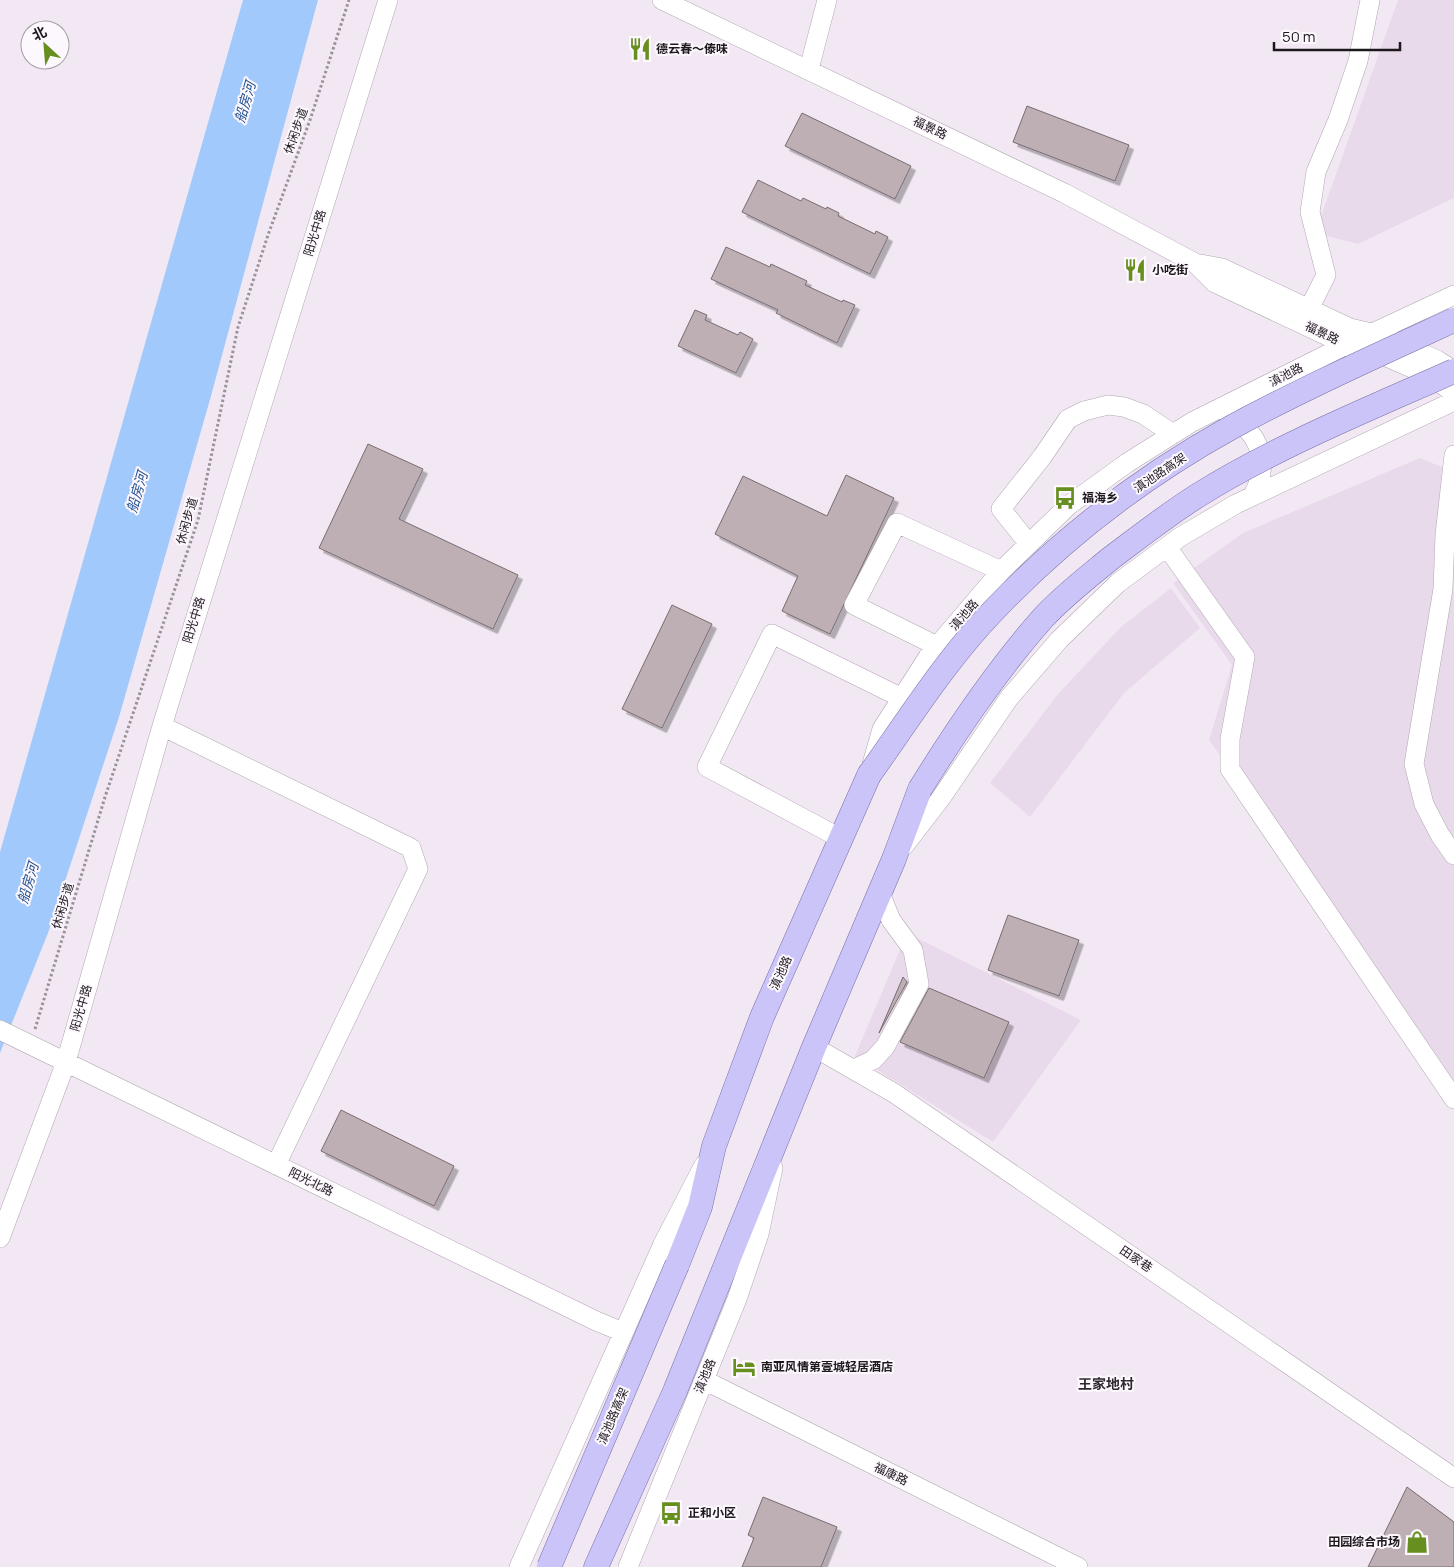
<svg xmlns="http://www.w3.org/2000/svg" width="1454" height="1567" viewBox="0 0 1454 1567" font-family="Manrope,'Noto Sans SC',sans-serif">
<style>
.built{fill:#e9daeb}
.water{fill:#a2c9fb}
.building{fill:#bdafb4;stroke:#796c70;filter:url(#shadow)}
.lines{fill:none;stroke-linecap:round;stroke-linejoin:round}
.minor-casing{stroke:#b1a8b2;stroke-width:20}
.major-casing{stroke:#766ea8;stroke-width:25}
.path{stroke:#9a929a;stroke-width:3;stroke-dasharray:2.5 2.5;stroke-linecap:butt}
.minor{stroke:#fff;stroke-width:19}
.major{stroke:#cac4f8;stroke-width:24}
.major-bridge-casing{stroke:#766ea8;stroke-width:25;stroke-linecap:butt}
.major-bridge{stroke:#cac4f8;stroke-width:24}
.labels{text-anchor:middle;stroke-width:4;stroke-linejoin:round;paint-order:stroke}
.poi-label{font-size:12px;font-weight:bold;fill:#1c181c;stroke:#fdf7fe;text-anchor:start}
.street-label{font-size:12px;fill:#1c181c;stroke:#fdf7fe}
.water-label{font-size:14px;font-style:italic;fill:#20518e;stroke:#fdf7fe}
.neighbourhood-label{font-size:14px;font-weight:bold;fill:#2f2830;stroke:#fdf7fe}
</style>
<defs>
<filter id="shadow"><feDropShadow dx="4.5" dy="4.5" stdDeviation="0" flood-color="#0004"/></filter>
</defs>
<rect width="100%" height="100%" fill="#f2e8f3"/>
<path class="built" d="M1398,0H1454V198L1358,244L1315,233Z
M1420,458L1454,472V1089L1209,740L1232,665L1173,583L1243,533Z
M1171,588L1200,628L1124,693L1030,817L990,783L1058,694L1121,627Z
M907,933L1081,1020L993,1142L855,1056Z"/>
<path class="water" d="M243,0H318L211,396L119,717L48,933L0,1053V852Z"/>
<path class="building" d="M1027,106L1129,145L1115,181L1013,142Z
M802,113L911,166L895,199L785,146Z
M758,180L801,201L803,198L826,209L827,207L839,213L838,216L875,234L876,231L888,237L870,274L742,212Z
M726,247L770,267L771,264L807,281L805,285L842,302L843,300L855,305L837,343L776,313L778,310L711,279Z
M695,310L707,315L705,320L738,335L740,332L753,339L736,373L678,346Z
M368,444L423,469L399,519L518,575L493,629L319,548Z
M846,475L894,498L830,634L782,611L798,576L715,534L743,476L827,516Z
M672,605L712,624L662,728L622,709Z
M1008,915L1079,940L1059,996L988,970Z
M903,977L907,982L879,1033Z
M929,988L1009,1022L984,1078L900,1042Z
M341,1110L454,1166L434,1206L321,1151Z
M1407,1487L1454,1522V1567H1368Z
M763,1497L837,1527L821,1567H742L754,1538L748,1535Z"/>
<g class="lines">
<defs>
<path id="minor" d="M662,0L1064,193L1195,263L1215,283L1353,348L1378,353L1428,375L1454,393
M809,69L827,0
M1195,263L1222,268L1350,328L1384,336L1437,360L1454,371
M1309,309L1326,275L1310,212L1316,172L1338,120L1358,61L1370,0
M1229,417C1261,432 1270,465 1253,495
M1454,455L1445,535L1443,589L1414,764L1424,804L1440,835L1454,855
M1029,544L1001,509L1042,457L1068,419L1084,411L1108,405L1124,407L1143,414L1173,434
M1167,547L1245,657L1230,739V769L1454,1099
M937,646L854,605L897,523L1001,571
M162,726L411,848L418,869L276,1165
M872,764L882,729L928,657L1001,571L1069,505L1127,463L1192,422L1336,350L1454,295
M840,838L707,767L772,634L902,698
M904,846L941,798L1009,698L1059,640L1118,583L1180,537L1236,504L1454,401
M0,1030L596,1321L623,1332
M814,1047L894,1093L1454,1478
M854,1069L873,1060L885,1047L919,984L913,950L891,920L880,893
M0,1238L66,1062L162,726L388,0
M704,1380L1078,1567
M519,1567L663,1244L704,1165
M628,1567L737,1299L759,1234L773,1168"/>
<path id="major" d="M677,1265L700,1207L714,1146L762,1017L869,775
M596,1567L675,1391L814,1047L894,859L920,789"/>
</defs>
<use href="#minor" class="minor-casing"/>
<use href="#major" class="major-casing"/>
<path class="path" d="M35,1029L105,797L198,520L238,327L268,235L310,120L349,0"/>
<use href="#minor" class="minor"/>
<use href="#major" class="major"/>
<defs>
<path id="major-bridge" d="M869,775C909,719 947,658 995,609C1064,537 1145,475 1232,427C1304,388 1380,354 1454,320
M920,789C957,729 996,671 1043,618C1063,596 1088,577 1111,558C1139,537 1167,515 1197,496C1275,447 1369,409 1454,371
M549,1567L677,1265"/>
</defs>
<use href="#major-bridge" class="major-bridge-casing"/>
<use href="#major-bridge" class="major-bridge"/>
</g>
<defs>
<symbol id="restaurant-bare" viewBox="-9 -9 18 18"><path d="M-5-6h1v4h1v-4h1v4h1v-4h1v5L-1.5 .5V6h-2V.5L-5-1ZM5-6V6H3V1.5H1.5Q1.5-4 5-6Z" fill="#668f1f" stroke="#fdf7fe" stroke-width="2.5" paint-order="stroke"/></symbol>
<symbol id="bus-bare" viewBox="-9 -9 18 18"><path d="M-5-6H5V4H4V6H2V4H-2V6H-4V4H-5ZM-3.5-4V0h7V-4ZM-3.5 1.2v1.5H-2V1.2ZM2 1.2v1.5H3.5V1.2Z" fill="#668f1f" stroke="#fdf7fe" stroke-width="2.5" paint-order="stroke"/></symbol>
<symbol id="hotel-bare" viewBox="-9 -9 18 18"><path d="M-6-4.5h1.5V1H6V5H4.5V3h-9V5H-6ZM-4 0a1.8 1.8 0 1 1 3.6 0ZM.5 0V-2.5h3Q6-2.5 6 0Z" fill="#668f1f" stroke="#fdf7fe" stroke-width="2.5" paint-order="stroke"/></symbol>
<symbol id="shop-bare" viewBox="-9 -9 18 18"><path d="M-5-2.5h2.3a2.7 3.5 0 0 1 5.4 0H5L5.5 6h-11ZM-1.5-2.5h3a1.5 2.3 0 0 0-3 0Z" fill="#668f1f" stroke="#fdf7fe" stroke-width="2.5" paint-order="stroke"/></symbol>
</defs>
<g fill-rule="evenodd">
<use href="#restaurant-bare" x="624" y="33" width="32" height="32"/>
<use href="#restaurant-bare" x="1119" y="254" width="32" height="32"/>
<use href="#bus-bare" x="1049" y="482" width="32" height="32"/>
<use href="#hotel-bare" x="728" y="1351" width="32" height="32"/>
<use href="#bus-bare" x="655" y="1497" width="32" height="32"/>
<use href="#shop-bare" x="1401" y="1526" width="32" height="32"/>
</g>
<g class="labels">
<g class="poi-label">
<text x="656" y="53">德云春～傣味</text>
<text x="1152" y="274">小吃街</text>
<text x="1082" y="502">福海乡</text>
<text x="761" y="1371">南亚风情第壹城轻居酒店</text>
<text x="688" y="1517">正和小区</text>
<text x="1400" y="1546" text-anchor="end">田园综合市场</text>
</g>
<g class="street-label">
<text transform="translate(930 128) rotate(26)" y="4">福景路</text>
<text transform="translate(296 131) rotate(-70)" y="4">休闲步道</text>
<text transform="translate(315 233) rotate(-73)" y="4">阳光中路</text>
<text transform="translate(1322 333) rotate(26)" y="4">福景路</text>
<text transform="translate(1286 375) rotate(-27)" y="4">滇池路</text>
<text transform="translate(1160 473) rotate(-34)" y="4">滇池路高架</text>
<text transform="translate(187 521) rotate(-74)" y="4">休闲步道</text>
<text transform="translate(964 615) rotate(-49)" y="4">滇池路</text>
<text transform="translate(194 620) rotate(-73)" y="4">阳光中路</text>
<text transform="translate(63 906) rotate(-73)" y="4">休闲步道</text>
<text transform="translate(781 973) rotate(-66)" y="4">滇池路</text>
<text transform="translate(81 1008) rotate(-74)" y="4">阳光中路</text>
<text transform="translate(311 1182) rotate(26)" y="4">阳光北路</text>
<text transform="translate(1136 1259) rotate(34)" y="4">田家巷</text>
<text transform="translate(705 1376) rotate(-67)" y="4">滇池路</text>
<text transform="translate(613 1416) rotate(-67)" y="4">滇池路高架</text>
<text transform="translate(891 1474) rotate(26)" y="4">福康路</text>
</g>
<g class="water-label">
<text transform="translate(245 102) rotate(-74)" y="5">船房河</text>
<text transform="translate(137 492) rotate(-74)" y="5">船房河</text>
<text transform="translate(28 883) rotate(-74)" y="5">船房河</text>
</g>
<g class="neighbourhood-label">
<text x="1106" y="1389">王家地村</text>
</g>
</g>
<g transform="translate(45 45) rotate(334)"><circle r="24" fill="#fdf7fe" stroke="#a39ea4"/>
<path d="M0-4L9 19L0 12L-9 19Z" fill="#668f1f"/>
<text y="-8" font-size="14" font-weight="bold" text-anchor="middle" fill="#1c181c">北</text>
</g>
<path d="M1274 42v8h126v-8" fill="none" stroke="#1c181c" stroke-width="2.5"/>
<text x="1282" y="42" font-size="15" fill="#1c181c" stroke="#fdf7fe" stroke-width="4" paint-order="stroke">50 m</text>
</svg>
